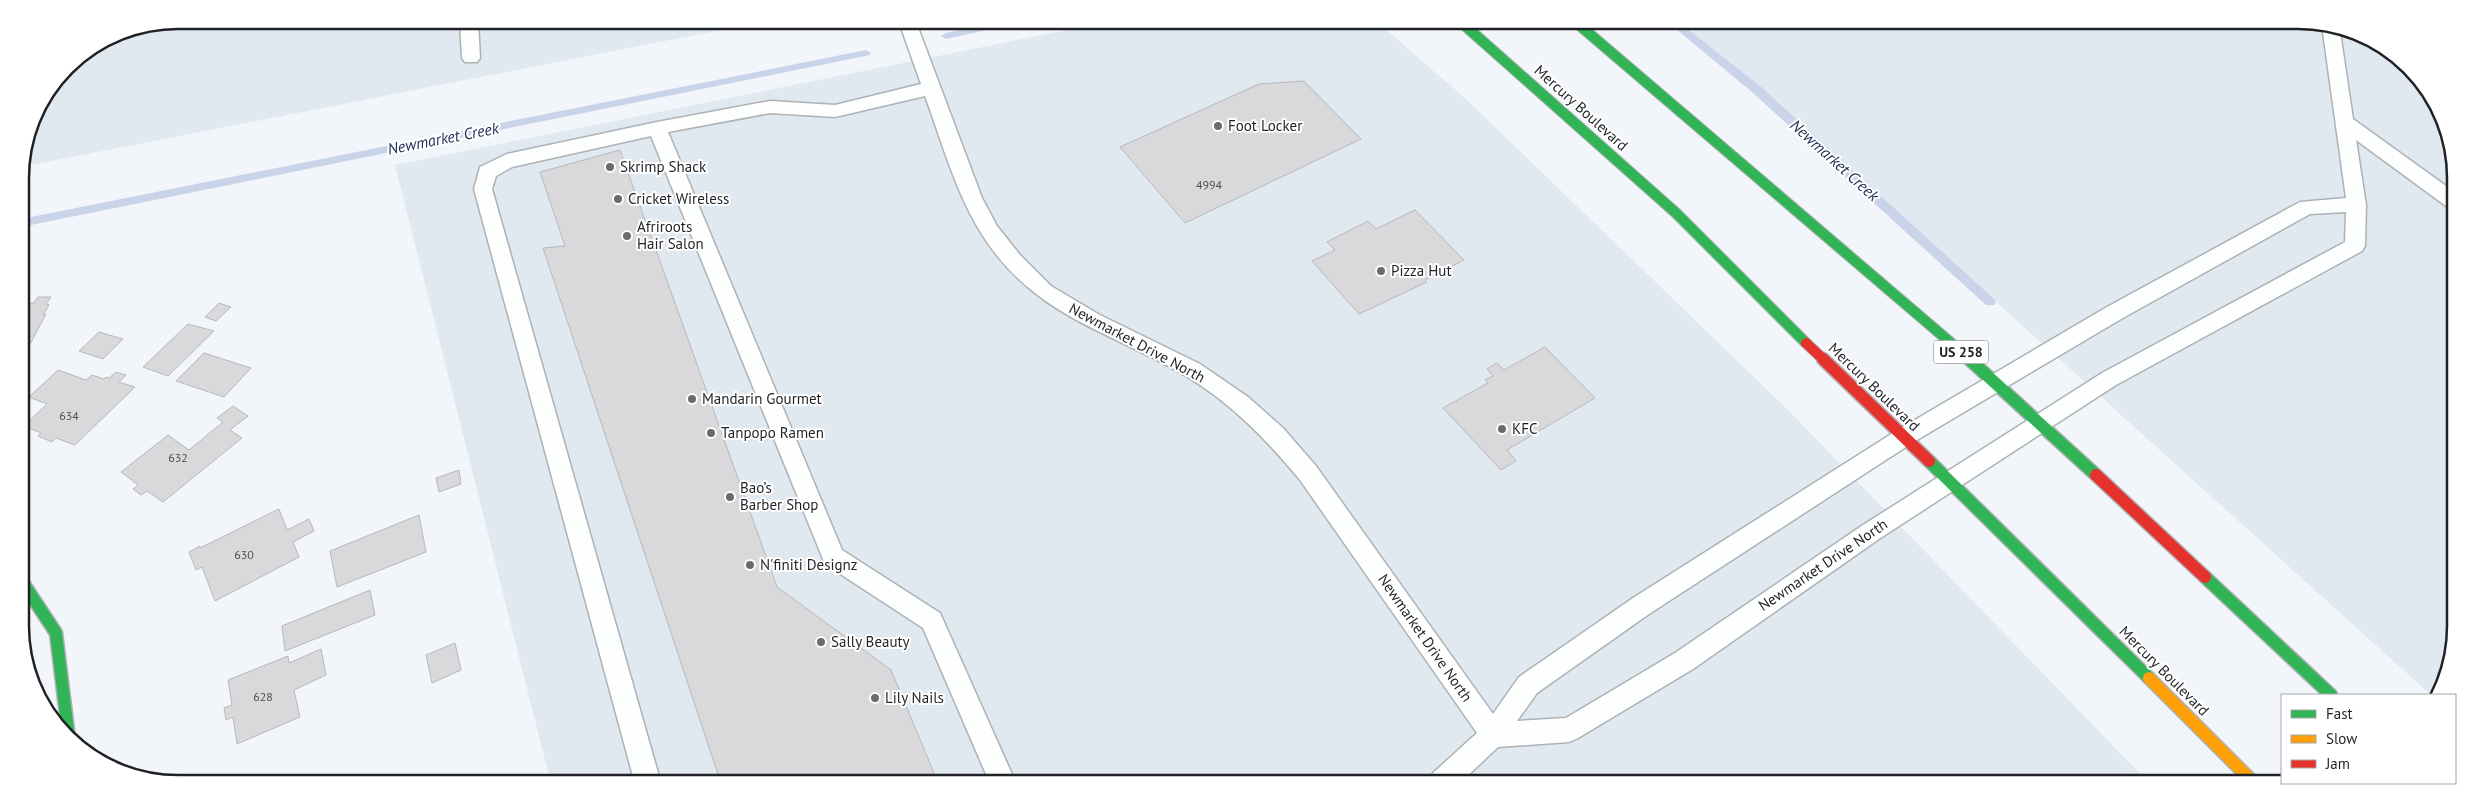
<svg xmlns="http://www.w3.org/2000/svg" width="2476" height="804" viewBox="0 0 2476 804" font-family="'PT Sans',sans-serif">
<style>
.built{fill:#e0e8f0}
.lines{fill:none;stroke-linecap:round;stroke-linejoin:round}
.stream{fill:#c9d4eb;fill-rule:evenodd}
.building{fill:#d9d9dc;stroke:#b8b8bb}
.lane-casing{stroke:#aeb1b5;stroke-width:3}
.fast-far1-casing{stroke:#aeb1b5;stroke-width:12}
.fast-casing{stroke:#aeb1b5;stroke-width:15}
.slow-casing{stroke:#aeb1b5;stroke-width:15}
.jam-far1-casing{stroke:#aeb1b5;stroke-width:12}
.jam-casing{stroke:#aeb1b5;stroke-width:15}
.lane{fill:#fdfefe;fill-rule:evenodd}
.fast-far1{stroke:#30b455;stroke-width:10}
.fast{stroke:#30b455;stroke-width:12}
.slow{stroke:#ff9f0a;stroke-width:12}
.jam-far1{stroke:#e5322d;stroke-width:10}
.jam{stroke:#e5322d;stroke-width:12}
.poi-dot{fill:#696c6f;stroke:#fff;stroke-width:2}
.labels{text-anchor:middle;stroke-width:4;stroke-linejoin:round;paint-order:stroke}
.number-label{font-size:12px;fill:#4e4f52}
.shield{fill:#fff;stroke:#626466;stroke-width:1}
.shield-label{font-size:14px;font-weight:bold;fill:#1f2124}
.street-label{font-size:15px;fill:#1f2124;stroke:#fff}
.poi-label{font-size:15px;fill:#1f2124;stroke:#fff;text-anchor:start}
.water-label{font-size:16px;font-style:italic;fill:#1b2c54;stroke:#fff}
.rim{fill:none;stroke:#1f2124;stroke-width:2.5}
</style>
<rect width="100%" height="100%" fill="#f2f6fa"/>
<path class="built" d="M178,20L719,21L721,30L21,167L32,117L66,66L118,32Z
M1107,22L1378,23L1466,99L1791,413L2149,783L550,780L395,165Z
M1680,24L2339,25L2377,41L2417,74L2453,148L2451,667L2438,695H2431L1954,264Z"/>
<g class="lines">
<path class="stream" d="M994,22H1014L1009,25L946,39L941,36L946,33Z
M1670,24H1681L1760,86L1994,299L1996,302L1994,305H1986L1752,92Z
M866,50L871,53L870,55L21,227V219Z"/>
</g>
<path class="building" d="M1304,81L1361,139L1185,223L1120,147L1259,84Z
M620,150L777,587L891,670L937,780H720L543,248L565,246L540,172Z
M1415,210L1464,260L1425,280L1427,282L1359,314L1312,261L1335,250L1327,242L1368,221L1376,229Z
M38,297H51L46,304L49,305L43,315L46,314L27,350L21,351V312L27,303H34Z
M219,303L231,307L216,321L205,317Z
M188,324L214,331L168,376L143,367Z
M99,332L123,339L103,359L79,351Z
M1545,347L1595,398L1507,450L1516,461L1501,470L1443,408L1488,383L1485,380L1493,376L1487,369L1497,363L1504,370Z
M204,353L251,368L224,397L176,381Z
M58,370L86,380L92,375L104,379L106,377L109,378L116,372L126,375L119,382L135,387L75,445L56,438L52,442L38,436L41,433L24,426L47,404L29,397Z
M233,406L248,416L230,430L242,438L163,502L147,491L141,495L133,489L138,485L121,472L168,435L189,450L223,422L217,418Z
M459,470L461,484L439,492L436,478Z
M279,509L287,530L309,519L314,531L293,542L299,557L215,601L202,567L196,570L189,552L200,546V548Z
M419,515L426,552L337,587L330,551Z
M370,590L375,615L285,651L282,626Z
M455,643L461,670L432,683L426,655Z
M321,649L326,675L294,690L300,717L237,744L233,717L226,720L224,708L232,705L228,680L288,656L289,663Z"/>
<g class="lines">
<defs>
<path id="lane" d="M460,21H478L480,58L477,62H465L462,58Z
M637,21H654L655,22L652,26C645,28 641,28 637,21Z
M899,22H916L982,198L997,226L1020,255L1051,286L1098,314L1200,364L1248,397L1283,428L1316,466L1493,714L1519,677L1633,598L1896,431L2107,307L2300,202L2346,198L2322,25H2339L2353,119L2453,191V208L2446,206L2356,140L2366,205L2365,246L2362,251L2116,385L1879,539L1693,669L1578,738L1569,742L1498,747L1461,782H1429L1433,773L1477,733L1300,480C1267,440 1231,403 1186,376C1109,330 1036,318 983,236C956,194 942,142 925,96L835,117L770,113L668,132L842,550L940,613L1015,781H989L923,628L825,564L651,136L512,167L496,176L492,189L660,780H634L474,189L480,167L507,154L657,122L770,101L835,105L921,84ZM2346,212L2345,242L2102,373L1863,525L1675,653L1566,718L1517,721L1537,693L1649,614L1912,443L2121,319L2310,214Z"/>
<path id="fast-far1" d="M1462,23L1676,213L1806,343
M1578,24L1971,360"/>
<path id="fast" d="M1969,359L2096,475
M1929,461L2149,678
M2205,577L2331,695
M23,583L56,633L69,739"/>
<path id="slow" d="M2149,678L2255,784"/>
<path id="jam-far1" d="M1806,343L1824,360"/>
<path id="jam" d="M1823,359L1929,461
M2096,475L2205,577"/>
</defs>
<use href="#lane" class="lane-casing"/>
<use href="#fast-far1" class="fast-far1-casing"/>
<use href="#fast" class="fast-casing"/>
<use href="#slow" class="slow-casing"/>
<use href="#jam-far1" class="jam-far1-casing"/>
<use href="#jam" class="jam-casing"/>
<use href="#lane" class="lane"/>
<use href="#fast-far1" class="fast-far1"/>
<use href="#fast" class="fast"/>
<use href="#slow" class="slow"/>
<use href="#jam-far1" class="jam-far1"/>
<use href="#jam" class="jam"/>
</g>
<g class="poi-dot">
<circle cx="1218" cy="126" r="5"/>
<circle cx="610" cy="167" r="5"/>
<circle cx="618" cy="199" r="5"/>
<circle cx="627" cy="236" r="5"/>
<circle cx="1381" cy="271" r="5"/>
<circle cx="692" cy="399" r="5"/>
<circle cx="1502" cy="429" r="5"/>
<circle cx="711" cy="433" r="5"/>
<circle cx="730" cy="497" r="5"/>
<circle cx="750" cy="565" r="5"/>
<circle cx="821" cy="642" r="5"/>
<circle cx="875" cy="698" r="5"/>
</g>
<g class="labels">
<g class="number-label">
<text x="1209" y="189">4994</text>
<text x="69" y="420">634</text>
<text x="178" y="462">632</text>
<text x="244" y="559">630</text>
<text x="263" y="701">628</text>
</g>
<rect class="shield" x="1933.5" y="340.5" width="55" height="23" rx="4"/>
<g class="shield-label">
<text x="1961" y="357">US 258</text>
</g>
<g class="street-label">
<text transform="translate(1581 108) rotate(42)" y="5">Mercury Boulevard</text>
<text transform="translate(1137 343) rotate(28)" y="5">Newmarket Drive North</text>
<text transform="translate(1874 387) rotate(44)" y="5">Mercury Boulevard</text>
<text transform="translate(1823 565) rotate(-34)" y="5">Newmarket Drive North</text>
<text transform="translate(1425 638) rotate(55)" y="5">Newmarket Drive North</text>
<text transform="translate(2164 671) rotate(45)" y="5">Mercury Boulevard</text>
</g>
<g class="poi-label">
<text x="1228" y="131">Foot Locker</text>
<text x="620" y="172">Skrimp Shack</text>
<text x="628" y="204">Cricket Wireless</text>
<text x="637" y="232">Afriroots<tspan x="637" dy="17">Hair Salon</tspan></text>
<text x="1391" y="276">Pizza Hut</text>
<text x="702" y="404">Mandarin Gourmet</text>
<text x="1512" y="434">KFC</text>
<text x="721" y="438">Tanpopo Ramen</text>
<text x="740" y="493">Bao’s<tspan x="740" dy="17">Barber Shop</tspan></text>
<text x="760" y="570">N'finiti Designz</text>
<text x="831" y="647">Sally Beauty</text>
<text x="885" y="703">Lily Nails</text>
</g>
<g class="water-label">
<text transform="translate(443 138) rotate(-11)" y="6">Newmarket Creek</text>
<text transform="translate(1835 160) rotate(42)" y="6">Newmarket Creek</text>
</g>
</g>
<path d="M0 0H2476V804H0ZM178 29H2298A149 149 0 0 1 2447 178V626A149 149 0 0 1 2298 775H178A149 149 0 0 1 29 626V178A149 149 0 0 1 178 29Z" fill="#fff" fill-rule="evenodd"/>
<path class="rim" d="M178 29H2298A149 149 0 0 1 2447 178V626A149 149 0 0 1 2298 775H178A149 149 0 0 1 29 626V178A149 149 0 0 1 178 29Z"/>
<rect x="2281" y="694" width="175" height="90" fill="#ffffff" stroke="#a5a6a7"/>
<rect x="2291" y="710" width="25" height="8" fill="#30b455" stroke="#a5a6a7"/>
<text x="2326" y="719" font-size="15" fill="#1f2124">Fast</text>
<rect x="2291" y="735" width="25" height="8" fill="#ff9f0a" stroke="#a5a6a7"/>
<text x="2326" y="744" font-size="15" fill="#1f2124">Slow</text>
<rect x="2291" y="760" width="25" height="8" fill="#e5322d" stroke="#a5a6a7"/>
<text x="2326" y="769" font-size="15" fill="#1f2124">Jam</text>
</svg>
